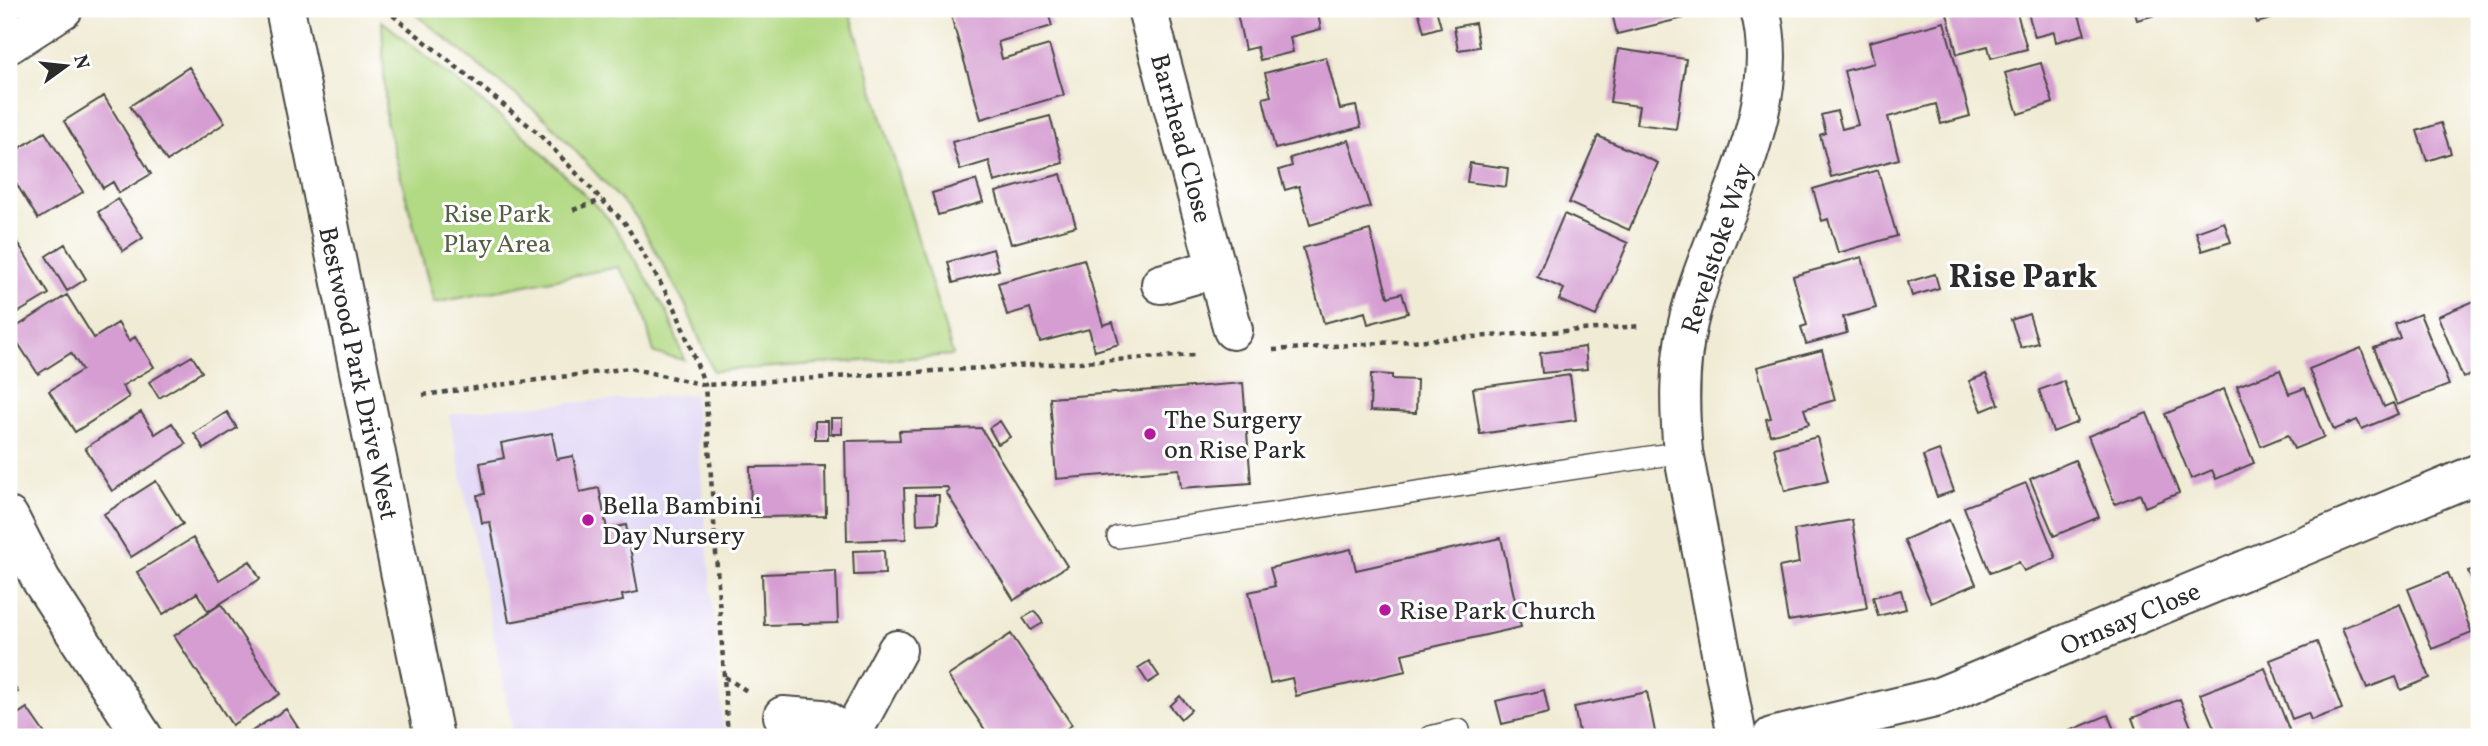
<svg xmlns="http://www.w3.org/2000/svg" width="2488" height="746" viewBox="0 0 2488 746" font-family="Vollkorn,serif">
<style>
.built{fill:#dfd5f5}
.green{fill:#b2d983;stroke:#6e8257;stroke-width:2}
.building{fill:#d59dd1}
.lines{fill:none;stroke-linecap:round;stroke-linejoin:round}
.service-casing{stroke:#494844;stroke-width:24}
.minor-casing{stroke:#494844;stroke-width:42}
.tertiary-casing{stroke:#494844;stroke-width:42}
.path{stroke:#494844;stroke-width:4.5;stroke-dasharray:5 5;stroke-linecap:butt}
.service{stroke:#fff;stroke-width:21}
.minor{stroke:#fff;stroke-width:38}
.tertiary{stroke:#fff;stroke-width:38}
.poi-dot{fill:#b5179e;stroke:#fff;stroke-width:2.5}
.labels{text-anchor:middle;stroke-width:6;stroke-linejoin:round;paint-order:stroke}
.street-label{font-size:26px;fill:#2b2b2b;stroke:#fff}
.park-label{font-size:26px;fill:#545f45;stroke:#fff}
.poi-label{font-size:26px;fill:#2b2b2b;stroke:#fff;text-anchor:start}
.district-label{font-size:33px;font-weight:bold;fill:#2b2b2b;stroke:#fff}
</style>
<rect width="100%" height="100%" fill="#fff"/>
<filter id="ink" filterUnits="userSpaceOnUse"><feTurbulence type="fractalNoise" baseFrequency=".0143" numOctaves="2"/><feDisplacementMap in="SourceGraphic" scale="14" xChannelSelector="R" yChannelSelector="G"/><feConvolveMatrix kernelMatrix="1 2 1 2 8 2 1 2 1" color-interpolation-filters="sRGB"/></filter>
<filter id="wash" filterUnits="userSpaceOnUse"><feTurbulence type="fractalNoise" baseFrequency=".00686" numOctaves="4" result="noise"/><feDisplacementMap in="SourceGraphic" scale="28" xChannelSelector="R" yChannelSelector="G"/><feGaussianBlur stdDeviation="1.57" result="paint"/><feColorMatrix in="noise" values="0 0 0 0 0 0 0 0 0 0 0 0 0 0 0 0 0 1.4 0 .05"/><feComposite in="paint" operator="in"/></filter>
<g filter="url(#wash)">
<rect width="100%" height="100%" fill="#f0ebd4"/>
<path class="built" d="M694,394L723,726L752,737H514L449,415L499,408Z"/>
<path class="green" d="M409,9H849L953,355L713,371L685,304L637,218L548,121Z
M382,21L529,140L606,216L624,240L668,314L684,360L654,353L639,297L618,267L434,303L386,121Z"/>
<g id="blocks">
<path class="building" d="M949,9H1047L1052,26L998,42L1002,59L1049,45L1064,95L981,119Z
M1236,9H1317L1321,29L1290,37L1293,52L1260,60L1257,47L1245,50Z
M1423,9H1436L1441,27L1424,32L1418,10Z
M1611,9H1682L1684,18L1617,34Z
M1946,9H2016L2027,49L1991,58L1988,46L1957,54Z
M2027,9H2077L2085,34L2056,42L2054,32L2035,37Z
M2134,9H2158L2159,14L2137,20Z
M2253,9H2271L2274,18L2257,23Z
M1944,22L1970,116L1941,124L1936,104L1888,117L1899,159L1831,177L1820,135L1826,133L1821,115L1837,111L1842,129L1858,125L1844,71L1874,63L1869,42Z
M1475,23L1479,47L1458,50L1454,27Z
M1618,49L1686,59L1676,129L1636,124L1639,106L1610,102Z
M1326,57L1340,109L1356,106L1361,127L1275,149L1263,98L1271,96L1265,73Z
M2041,63L2053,103L2018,114L2005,73Z
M189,67L225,123L167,161L130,106Z
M104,96L151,174L119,193L113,182L103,188L64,121Z
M1050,116L1063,163L994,182L989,161L960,170L952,142Z
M2441,123L2451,153L2427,161L2417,131Z
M45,132L83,192L38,219L9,172V155Z
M1598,136L1658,163L1629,230L1569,203Z
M1349,140L1370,207L1310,225L1299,186L1285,190L1279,170L1292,166L1290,158Z
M1470,163L1508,168L1506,187L1467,182Z
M1878,170L1897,236L1838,253L1828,219L1822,221L1813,189Z
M1061,174L1076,226L1011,244L996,192Z
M976,180L983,202L938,215L932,193Z
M118,199L143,238L123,251L98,212Z
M1564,214L1628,243L1596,316L1559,300L1564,289L1537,277Z
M2224,222L2231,242L2202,251L2196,232Z
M9,228L49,294L9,318Z
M1370,230L1388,297L1402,293L1408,313L1368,324L1365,312L1324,323L1303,248Z
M65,244L86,279L67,291L46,256Z
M993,249L999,270L953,283L948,262Z
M1862,257L1876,308L1843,317L1847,333L1806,344L1801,327L1807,325L1793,276Z
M1084,259L1103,325L1113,322L1119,344L1095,351L1089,329L1040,342L1030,308L1007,315L998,283Z
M1935,274L1939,288L1912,296L1908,282Z
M67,295L94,338L118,323L129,341L135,337L154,367L122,386L129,397L75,432L49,391L82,370L71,353L38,374L10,331Z
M2479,299V372L2463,378L2438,316Z
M2029,314L2038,343L2021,348L2011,320Z
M2420,314L2449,385L2397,405L2374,348L2400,338L2395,324Z
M1585,347L1587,369L1542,373L1540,353Z
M2361,348L2384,407L2393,403L2398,414L2362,429L2357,420L2334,430L2309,369Z
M1822,350L1835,400L1804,409L1809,424L1770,435L1766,419L1771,418L1757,367Z
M192,356L202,372L159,398L149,382Z
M2280,370L2289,394L2305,388L2324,437L2294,449L2288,435L2261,446L2237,386Z
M1371,374L1392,375V379L1417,380L1416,413L1370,411Z
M1986,374L1999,404L1982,411L1969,381Z
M1570,375L1576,420L1480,434L1473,388Z
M2064,381L2078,422L2053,432L2039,390Z
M1243,383L1251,483L1181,488L1179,469L1056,479L1050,398Z
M2224,389L2254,463L2216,479L2212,470L2191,479L2165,414Z
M141,412L155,434L172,423L186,444L112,491L85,448Z
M227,412L237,428L204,449L194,433Z
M2147,413L2179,493L2145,507L2140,494L2115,504L2088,436Z
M831,418H842V434H831Z
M815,421H828V439H815Z
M1000,421L1010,437L998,444L989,428Z
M981,428L1067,566L1014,600L946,492L949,490L947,487L904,488L906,539L847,541L845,441L900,440L899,431Z
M552,433L557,459L573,456L580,492L599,488L607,529L626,525L638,592L622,595L623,601L509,622L490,522L482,523L477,495L485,494L480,463L504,458L501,443Z
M1817,437L1828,481L1785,491L1774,448Z
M1939,450L1954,491L1937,497L1923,456Z
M2075,460L2099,517L2054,536L2030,479Z
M825,466L826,516L751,517L750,467Z
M156,481L183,524L131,557L104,514Z
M2026,483L2056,558L2024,571L2019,562L1990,573L1964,507Z
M916,495H939L938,523L917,524Z
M1852,520L1867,608L1788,621L1779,567L1799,563L1794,530Z
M1949,520L1976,584L1931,603L1904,540Z
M193,538L219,580L250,561L260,579L208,611L197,593L163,614L137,572Z
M1501,538L1521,627L1402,654L1406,671L1296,696L1292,678L1270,683L1249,592L1275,586L1270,568L1351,549L1356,570Z
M884,550L885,574L854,575L853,551Z
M2479,567V596L2468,571Z
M836,571L838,623L764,625L762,574Z
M2448,573L2472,633L2432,649L2408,589Z
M1901,590L1906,609L1878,616L1873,597Z
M221,604L280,694L232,725L174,636Z
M2400,604L2430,678L2401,690L2396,677L2367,688L2342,628Z
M1035,611L1043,623L1031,630L1023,618Z
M1011,634L1072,725L1054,737H990L948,676Z
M2317,642L2342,709L2311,720L2308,713L2292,719L2270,660Z
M1149,661L1159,676L1148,683L1138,668Z
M2265,668L2292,737H2218L2200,694Z
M9,679L18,692L9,698Z
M1544,690L1549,713L1502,724L1496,701Z
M1647,692L1656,737H1580L1574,707Z
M1180,696L1191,710L1181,719L1170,706Z
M2180,699L2195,737H2139L2132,718Z
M27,708L47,737H9V720Z
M286,709L304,737H243Z
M2108,715L2117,737H2066L2064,733Z"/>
</g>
</g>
<g filter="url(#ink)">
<use href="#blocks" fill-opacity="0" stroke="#494844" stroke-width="2"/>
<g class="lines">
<defs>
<path id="service" d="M1118,537L1683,452
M1430,737L1459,730"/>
<path id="minor" d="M1147,9L1233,330
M9,44L63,9
M1161,284L1217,268
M9,517L41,580L143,737
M783,716L823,719L850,737
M850,737L897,650
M1737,737L1683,452C1679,409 1678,366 1688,323C1711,224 1788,113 1760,9
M1772,737L1939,697L2479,473"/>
<path id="tertiary" d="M285,9L434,737"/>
</defs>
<use href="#service" class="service-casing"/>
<use href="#minor" class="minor-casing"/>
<use href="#tertiary" class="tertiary-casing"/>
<path class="path" d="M385,9L538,133L602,200L625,223L675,308L705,385L728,737
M573,210L602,200
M1273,350L1642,326
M423,395L629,368L705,385L1195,355
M725,677L747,691"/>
<use href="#service" class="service"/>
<use href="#minor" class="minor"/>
<use href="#tertiary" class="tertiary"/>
</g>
</g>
<g class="poi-dot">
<circle cx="1150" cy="434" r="7"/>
<circle cx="588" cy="520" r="7"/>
<circle cx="1385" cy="610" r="7"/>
</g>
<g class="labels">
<g class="street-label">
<text transform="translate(1182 138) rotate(75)" y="9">Barrhead Close</text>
<text transform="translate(1716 248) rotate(-72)" y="9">Revelstoke Way</text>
<text transform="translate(359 373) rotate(78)" y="9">Bestwood Park Drive West</text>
<text transform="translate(2130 618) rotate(-23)" y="9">Ornsay Close</text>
</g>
<g class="park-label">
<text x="497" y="222">Rise Park<tspan x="497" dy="30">Play Area</tspan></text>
</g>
<g class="poi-label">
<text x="1164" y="428">The Surgery<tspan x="1164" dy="30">on Rise Park</tspan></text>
<text x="602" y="514">Bella Bambini<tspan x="602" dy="30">Day Nursery</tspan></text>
<text x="1399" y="619">Rise Park Church</text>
</g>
<g class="district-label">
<text x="2023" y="287">Rise Park</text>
</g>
</g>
<rect width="2488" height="746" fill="none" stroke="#fff" stroke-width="35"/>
<g transform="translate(66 66) rotate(75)" stroke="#ffffff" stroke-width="5" paint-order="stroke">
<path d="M0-5L12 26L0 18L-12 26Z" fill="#2b2b2b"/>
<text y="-10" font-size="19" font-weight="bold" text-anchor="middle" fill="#2b2b2b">N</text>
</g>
</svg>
